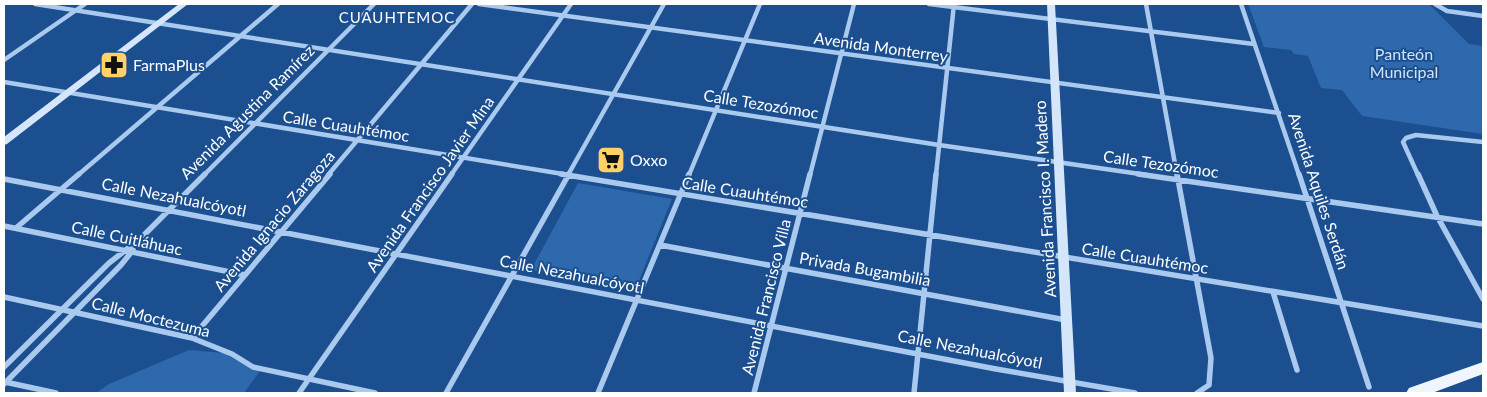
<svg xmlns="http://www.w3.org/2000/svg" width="1487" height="397" viewBox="0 0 1487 397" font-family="Lato,sans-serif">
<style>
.green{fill:#2e69ad}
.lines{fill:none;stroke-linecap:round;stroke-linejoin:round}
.street-far1{stroke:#a9c9ee;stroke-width:4.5}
.street{stroke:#a9c9ee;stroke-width:5.5}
.secondary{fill:#d6e6fa;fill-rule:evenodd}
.primary{fill:#f0f6ff;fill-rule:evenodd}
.labels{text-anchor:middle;stroke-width:4;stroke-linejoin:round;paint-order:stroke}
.far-neighbourhood-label{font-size:15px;letter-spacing:1px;fill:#fff;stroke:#1b4f8f}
.street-label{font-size:16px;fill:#fff;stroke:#1b4f8f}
.park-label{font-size:16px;fill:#cfe3fa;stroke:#1b4f8f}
.poi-label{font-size:16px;fill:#fff;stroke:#1b4f8f;text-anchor:start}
</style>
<rect width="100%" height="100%" fill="#1b4f8f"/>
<path class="green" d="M1248,4H1429L1469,44L1483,46V134L1362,116L1342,90L1321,88L1308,56L1294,54L1291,50L1264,47Z
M578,183L672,199L636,288L531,270Z
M189,350L223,353L260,371L244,393H96L109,384Z"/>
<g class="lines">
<path class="street-far1" d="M35,4L939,145L1147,175
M479,4L1279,113
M929,4L1254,44
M1146,4L1177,175
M1241,4L1299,175
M1435,4L1447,11L1483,16
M4,60L85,4
M4,82L569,175
M78,175L278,4
M204,175L374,4
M328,175L472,4
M451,175L571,4
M568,175L664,4
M689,175L760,4
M810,175L854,4
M936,175L954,4
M1418,175L1403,142L1406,138L1416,135L1483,142"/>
<path class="street" d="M561,174L1483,326
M1138,174L1483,224
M1177,174L1211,358L1209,385L1197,393
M1299,174L1369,387
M1418,174L1437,216L1483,299
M4,179L996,369L1135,393
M4,226L245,275
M16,228L79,174
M660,245L1066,320
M1273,292L1297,370
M4,297L192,338L232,354L253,367L375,393
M192,338L330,174
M4,367L109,263L140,239L205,174
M5,382L56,393
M4,384L121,265L133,250
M299,393L452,174
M446,393L569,174
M598,393L689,174
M754,393L810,174
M914,393L936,174"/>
<path class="secondary" d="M179,4H188L7,144L4,145V137Z
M1047,4H1055L1076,393H1064Z"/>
<path class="primary" d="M1483,362V374L1432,393H1406L1409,388Z"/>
</g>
<defs>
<symbol id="pharmacy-square" viewBox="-11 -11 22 22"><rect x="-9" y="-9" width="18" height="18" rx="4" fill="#ffd166" stroke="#1b4f8f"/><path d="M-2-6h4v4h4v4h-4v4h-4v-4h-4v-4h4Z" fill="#111"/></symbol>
<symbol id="supermarket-square" viewBox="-11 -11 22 22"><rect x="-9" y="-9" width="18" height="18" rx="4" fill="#ffd166" stroke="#1b4f8f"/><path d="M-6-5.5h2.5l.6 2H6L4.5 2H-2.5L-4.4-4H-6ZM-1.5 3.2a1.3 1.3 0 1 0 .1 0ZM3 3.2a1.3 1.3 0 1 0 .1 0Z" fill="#111"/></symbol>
</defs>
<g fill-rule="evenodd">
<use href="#pharmacy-square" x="98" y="49" width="32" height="32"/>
<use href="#supermarket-square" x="595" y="144" width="32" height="32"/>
</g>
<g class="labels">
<g class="far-neighbourhood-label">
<text x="397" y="23">CUAUHTEMOC</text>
</g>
<g class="street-label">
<text transform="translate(881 47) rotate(8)" y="6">Avenida Monterrey</text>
<text transform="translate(761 104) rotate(9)" y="6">Calle Tezozómoc</text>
<text transform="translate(247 112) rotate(-45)" y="6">Avenida Agustina Ramírez</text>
<text transform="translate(346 126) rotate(9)" y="6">Calle Cuauhtémoc</text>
<text transform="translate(1161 164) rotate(8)" y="6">Calle Tezozómoc</text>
<text transform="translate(430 184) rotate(-55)" y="6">Avenida Francisco Javier Mina</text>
<text transform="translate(1319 191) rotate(72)" y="6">Avenida Aquiles Serdán</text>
<text transform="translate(745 192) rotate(9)" y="6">Calle Cuauhtémoc</text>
<text transform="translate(174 197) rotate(11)" y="6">Calle Nezahualcóyotl</text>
<text transform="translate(1045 199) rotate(-93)" y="6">Avenida Francisco I. Madero</text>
<text transform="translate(274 221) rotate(-50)" y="6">Avenida Ignacio Zaragoza</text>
<text transform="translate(127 238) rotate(12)" y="6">Calle Cuitláhuac</text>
<text transform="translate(1145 258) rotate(9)" y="6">Calle Cuauhtémoc</text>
<text transform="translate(865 269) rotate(10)" y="6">Privada Bugambilia</text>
<text transform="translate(572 274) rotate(11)" y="6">Calle Nezahualcóyotl</text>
<text transform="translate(766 297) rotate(-76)" y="6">Avenida Francisco Villa</text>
<text transform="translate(151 317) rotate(14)" y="6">Calle Moctezuma</text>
<text transform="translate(970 349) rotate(11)" y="6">Calle Nezahualcóyotl</text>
</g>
<g class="park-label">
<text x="1404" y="60">Panteón<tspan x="1404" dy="18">Municipal</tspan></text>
</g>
<g class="poi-label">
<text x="133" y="71">FarmaPlus</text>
<text x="630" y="166">Oxxo</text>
</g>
</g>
<rect width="1487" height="397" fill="none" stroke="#ffffff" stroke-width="10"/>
</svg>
